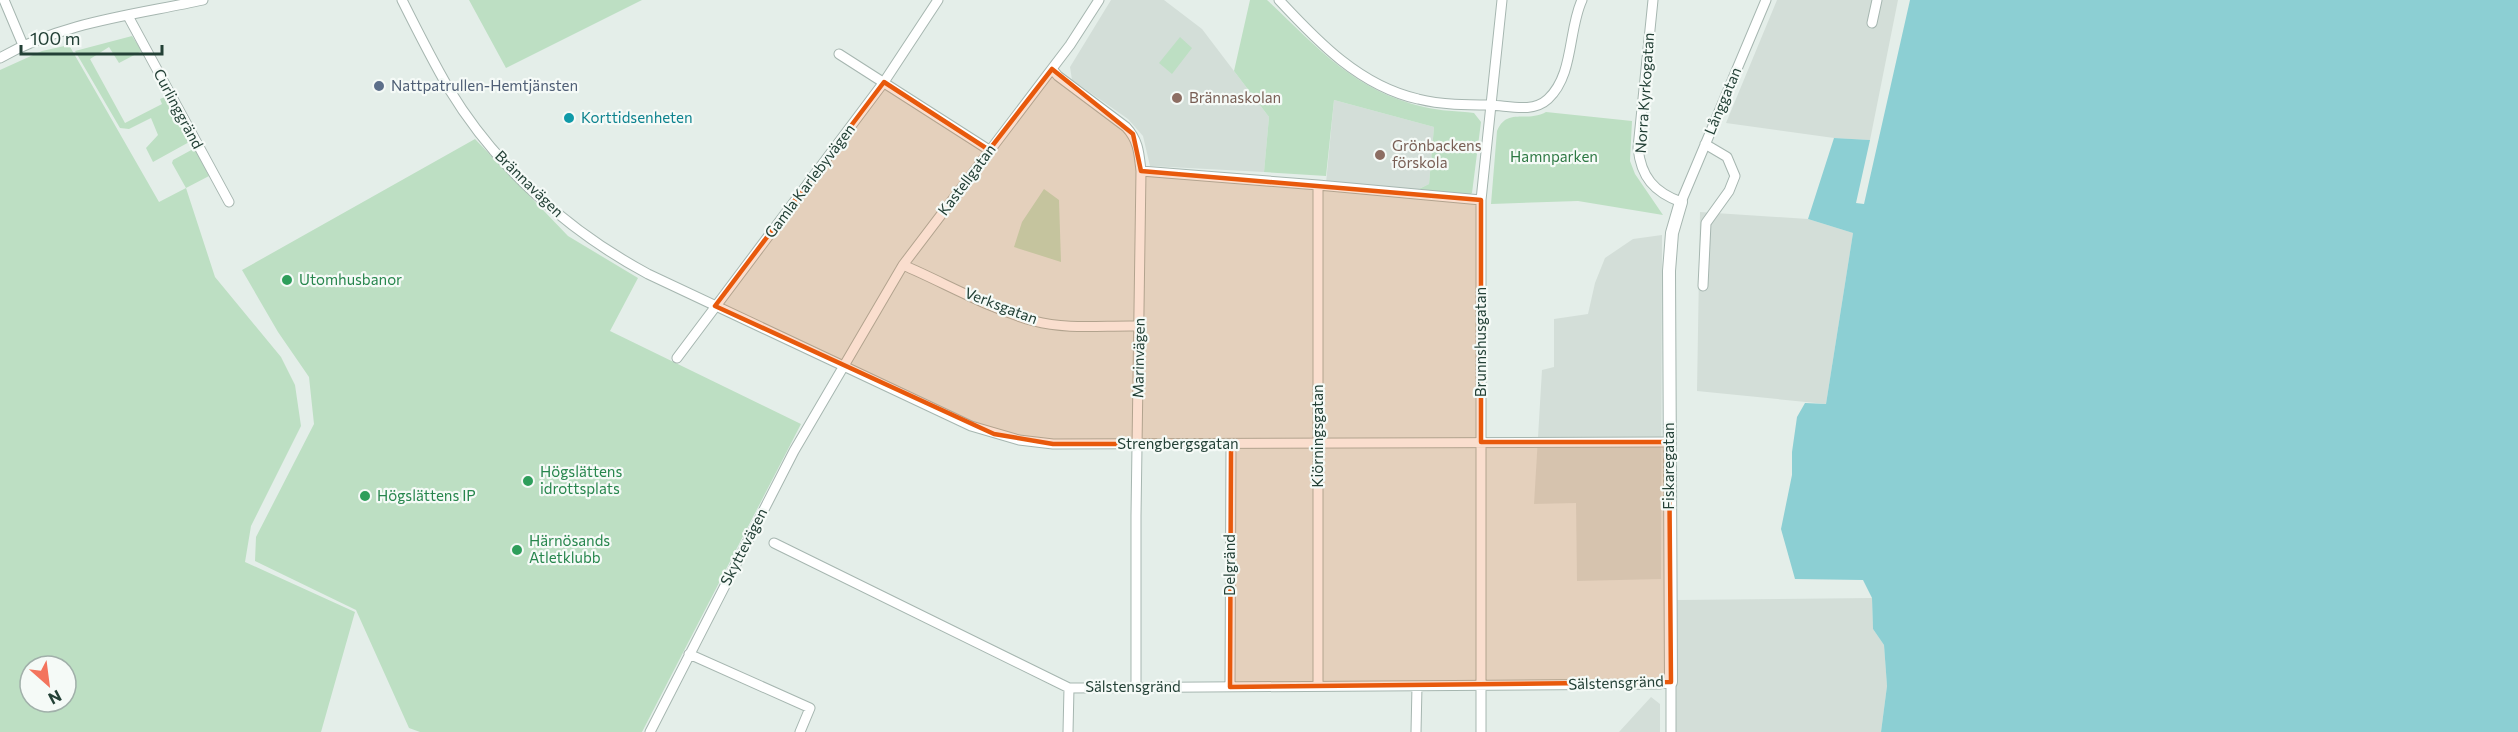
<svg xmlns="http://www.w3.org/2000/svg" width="2518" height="732" viewBox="0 0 2518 732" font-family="Commissioner,sans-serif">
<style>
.built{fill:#d3ded8}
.green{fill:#bddfc3;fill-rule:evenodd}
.water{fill:#8ccfd3}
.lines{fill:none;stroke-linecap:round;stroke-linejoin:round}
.minor-casing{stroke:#a6b6b0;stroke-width:11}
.tertiary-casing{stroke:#a6b6b0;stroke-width:14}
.minor{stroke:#fff;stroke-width:9}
.tertiary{stroke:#fff;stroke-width:12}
.marked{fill:#e8590c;fill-opacity:0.2;stroke:#e8590c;stroke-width:4.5;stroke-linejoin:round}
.service-dot{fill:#5c6f8a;stroke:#f5faf7;stroke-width:2}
.education-dot{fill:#8d6e63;stroke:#f5faf7;stroke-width:2}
.culture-dot{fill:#0f9aa8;stroke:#f5faf7;stroke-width:2}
.leisure-dot{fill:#2e9e5b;stroke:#f5faf7;stroke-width:2}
.labels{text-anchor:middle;stroke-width:4.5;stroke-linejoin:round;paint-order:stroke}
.service-label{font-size:15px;fill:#4e5e75;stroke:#f5faf7;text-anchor:start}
.street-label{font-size:15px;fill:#234036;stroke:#f5faf7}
.education-label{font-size:15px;fill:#785e54;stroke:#f5faf7;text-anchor:start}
.culture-label{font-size:15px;fill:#0d838f;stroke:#f5faf7;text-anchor:start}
.park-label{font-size:15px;fill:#2d7843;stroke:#f5faf7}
.leisure-label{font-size:15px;fill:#27864d;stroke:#f5faf7;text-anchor:start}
</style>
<rect width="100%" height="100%" fill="#e4eee9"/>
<path class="built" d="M1111,0H1164L1202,29L1269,117L1264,172L1150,166L1143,136L1128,119L1072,80L1070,67Z
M1777,0H1898L1870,140L1834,138L1726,123Z
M1334,100L1434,127L1429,184L1417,190L1326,183Z
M1700,212L1808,219L1853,233L1826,404L1697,391Z
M1662,235L1661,579L1577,581L1576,503L1534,504L1542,370L1554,367V319L1588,314L1595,283L1605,258L1633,239Z
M1872,598L1873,629L1884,645L1887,686L1881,732H1676L1677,600Z
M1651,697L1660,704V732H1619Z"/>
<path class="green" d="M469,0H642L506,68Z
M1250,0H1267C1317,47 1354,91 1424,107C1440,111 1458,111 1474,113L1481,122L1472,193L1468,196L1417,190L1429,184L1434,127L1334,100L1326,176L1264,172L1269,117L1234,71Z
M132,36L142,51L119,63L109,47L90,59L125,123L162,104L160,99L167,96L191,141L153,162L146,148L158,135L151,118L129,129L120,128L75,51Z
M1180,37L1192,48L1172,74L1159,63Z
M69,45L159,202L186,188L172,163L173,160L195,148L209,176L186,188L215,277L281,357L295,385L301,426L251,526L245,562L355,612L321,732H0V70L42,51ZM30,666H66V702H30Z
M1546,112L1632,121L1630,161L1635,174L1663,215L1578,201L1491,204L1497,131C1507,107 1526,123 1546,112Z
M475,139L568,236L638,278L610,331L801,424L642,732H420L409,728L356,610L255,561L256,537L314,424L309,377L278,332L242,270Z
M1044,189L1059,200L1061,262L1014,247L1022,222Z"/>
<path class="water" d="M1910,0H2518V732H1881L1887,686L1884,645L1873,629L1872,598L1863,580L1795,579L1781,529L1792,475V452L1797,417L1805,403L1826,404L1853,233L1808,219L1834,138L1870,140L1856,203L1864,204Z"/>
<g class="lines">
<defs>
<path id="minor" d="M4,0L23,45
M402,0C417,30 432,60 449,89C497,168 568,231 648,274L971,426L1019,440L1053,444L1669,442
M1279,0C1318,42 1360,86 1418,99C1442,105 1467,105 1491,105C1510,106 1533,113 1548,99C1574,75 1568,30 1582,0
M1653,0L1638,148C1641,177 1654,192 1681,202L1766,0
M128,16L229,202
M1872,23L1877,0
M839,54L989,150
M0,58C62,22 134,15 203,0
M1052,69L1058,76L1126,127C1139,141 1139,154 1141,171L1136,516V687
M1141,171L1318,185V685
M1318,185L1481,200
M903,265C945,283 990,309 1034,321C1067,330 1105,325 1139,326
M1703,286L1706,223L1729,191L1735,176L1727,157L1705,144
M677,358L884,82L938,0
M774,543L1069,688L1659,684L1671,682V732
M689,654L810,708L800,732
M1230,687L1231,444
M650,732L794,451L903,265L1070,45L1099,0
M1068,732L1069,688
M1416,732L1417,686
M1481,732V200L1502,0"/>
<path id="tertiary" d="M1671,682L1669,271L1672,233L1681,202"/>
</defs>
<use href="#minor" class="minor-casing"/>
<use href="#tertiary" class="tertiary-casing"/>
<use href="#minor" class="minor"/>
<use href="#tertiary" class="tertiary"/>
</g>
<path class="marked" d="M1052,69L1133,134L1141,171L1481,200V442H1669L1671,682L1230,687L1231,444H1053L994,434L715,306L884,82L989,150Z"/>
<circle class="service-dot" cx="379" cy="86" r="6"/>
<g class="education-dot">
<circle cx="1177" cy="98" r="6"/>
<circle cx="1380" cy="155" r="6"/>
</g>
<circle class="culture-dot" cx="569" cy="118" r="6"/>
<g class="leisure-dot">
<circle cx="287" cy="280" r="6"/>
<circle cx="528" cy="481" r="6"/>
<circle cx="365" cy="496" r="6"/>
<circle cx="517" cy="550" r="6"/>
</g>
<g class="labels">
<g class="service-label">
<text x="391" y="91">Nattpatrullen-Hemtjänsten</text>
</g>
<g class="street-label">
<text transform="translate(1645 93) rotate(-86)" y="5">Norra Kyrkogatan</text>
<text transform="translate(1723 101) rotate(-67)" y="5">Långgatan</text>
<text transform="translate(178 109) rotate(62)" y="5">Curlinggränd</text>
<text transform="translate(967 180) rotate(-53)" y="5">Kastellgatan</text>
<text transform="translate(810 181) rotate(-53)" y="5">Gamla Karlebyvägen</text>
<text transform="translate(529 184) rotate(44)" y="5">Brännavägen</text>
<text transform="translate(1001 306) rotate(21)" y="5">Verksgatan</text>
<text transform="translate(1481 342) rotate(-90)" y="5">Brunnshusgatan</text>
<text transform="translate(1139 358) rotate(-89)" y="5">Marinvägen</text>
<text transform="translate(1318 436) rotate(-90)" y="5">Kiörningsgatan</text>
<text x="1178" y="449">Strengbergsgatan</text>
<text transform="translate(1669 466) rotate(-90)" y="5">Fiskaregatan</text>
<text transform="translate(744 547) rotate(-63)" y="5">Skyttevägen</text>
<text transform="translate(1230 565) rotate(-90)" y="5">Delgränd</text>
<text transform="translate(1616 683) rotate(-2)" y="5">Sälstensgränd</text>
<text x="1133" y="692">Sälstensgränd</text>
</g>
<g class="education-label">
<text x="1189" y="103">Brännaskolan</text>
<text x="1392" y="151">Grönbackens<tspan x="1392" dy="17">förskola</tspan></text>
</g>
<g class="culture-label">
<text x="581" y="123">Korttidsenheten</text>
</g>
<g class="park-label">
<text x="1554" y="162">Hamnparken</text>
</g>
<g class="leisure-label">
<text x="299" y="285">Utomhusbanor</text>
<text x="540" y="477">Högslättens<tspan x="540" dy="17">idrottsplats</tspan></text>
<text x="377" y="501">Högslättens IP</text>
<text x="529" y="546">Härnösands<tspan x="529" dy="17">Atletklubb</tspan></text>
</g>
</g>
<g transform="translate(48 684) rotate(152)"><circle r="28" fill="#f5faf7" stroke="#a1b0aa" stroke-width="1.5"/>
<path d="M0-4.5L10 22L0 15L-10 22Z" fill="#f3745d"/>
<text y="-9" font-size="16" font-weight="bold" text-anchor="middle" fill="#234036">N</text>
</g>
<path d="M21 45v9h141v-9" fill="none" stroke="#234036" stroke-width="3"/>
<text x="30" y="45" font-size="18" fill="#234036" stroke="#f5faf7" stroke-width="4.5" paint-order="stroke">100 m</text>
</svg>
